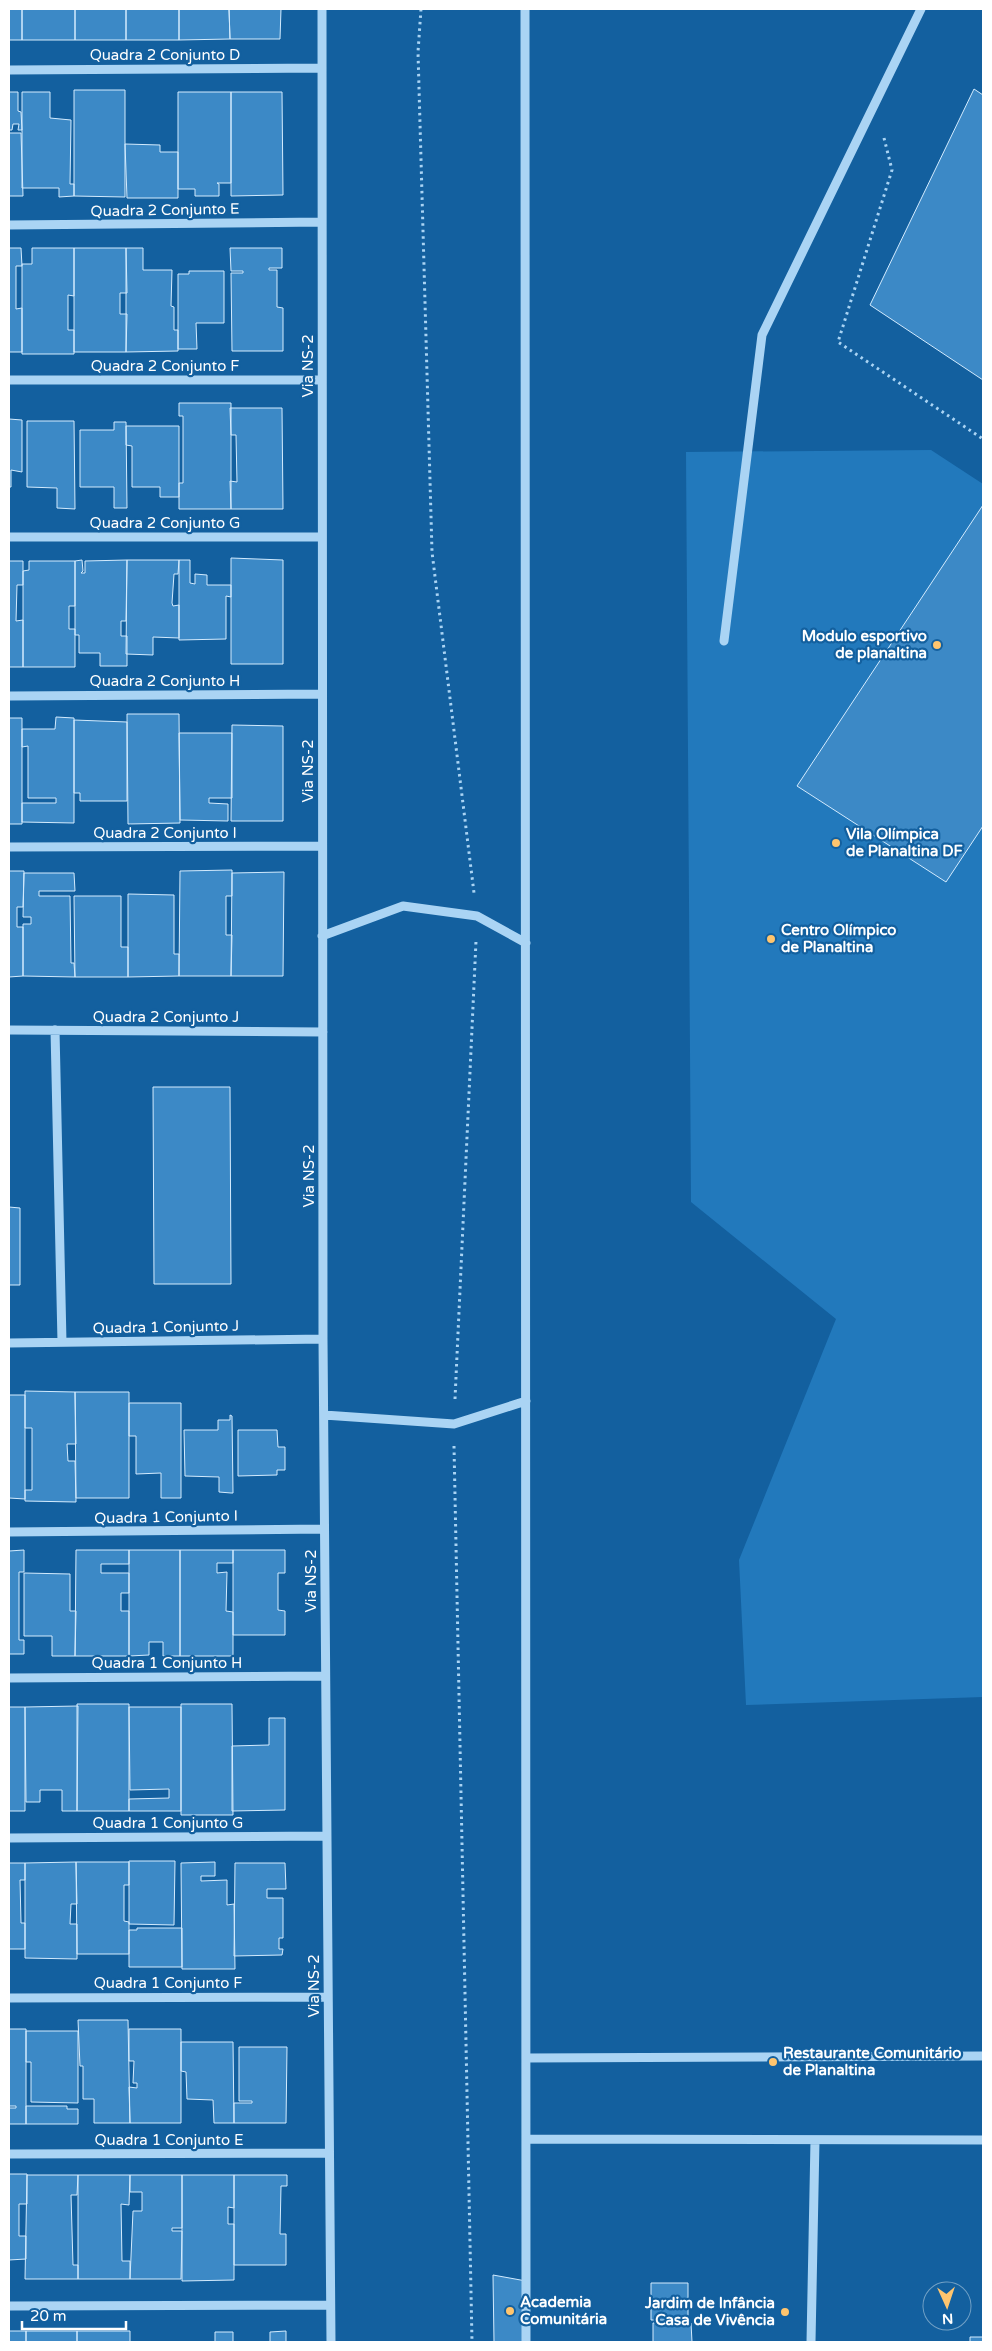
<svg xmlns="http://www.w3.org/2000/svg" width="992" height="2351" viewBox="0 0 992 2351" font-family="'Varela Round',sans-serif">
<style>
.green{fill:#2279bc}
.building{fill:#3c89c6;stroke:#d3ebfe}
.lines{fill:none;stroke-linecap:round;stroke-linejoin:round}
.path{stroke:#aad4f4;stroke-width:3;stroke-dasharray:2.5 4;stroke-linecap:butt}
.minor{stroke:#aad4f4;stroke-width:9}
.poi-dot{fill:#ffc56e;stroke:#13609f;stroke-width:2}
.labels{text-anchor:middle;stroke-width:4.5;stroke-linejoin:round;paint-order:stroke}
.street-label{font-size:15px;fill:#fff;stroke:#13609f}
.poi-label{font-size:15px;font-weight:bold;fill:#fff;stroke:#13609f;text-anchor:start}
</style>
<rect width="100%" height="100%" fill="#13609f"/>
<path class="green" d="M931,450L983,484V1697L746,1705L739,1560L836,1319L691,1202L686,452Z"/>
<path class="building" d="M9,9H22V40H9Z
M22,9H75V40H22Z
M75,9H126V40H75Z
M126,9H179V40H126Z
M179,9H229L230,39L179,40Z
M229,9H281L280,39H230Z
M974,89L983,95V380L870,305Z
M74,90H125V197L74,196Z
M9,92H18V111L21,112L22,130H18L19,124H13L12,130H9Z
M22,92H50V118L71,120L70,184H74V196L59,197V188H22Z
M178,92H231V183H217L219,184V196H195V189H178Z
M231,92H282L283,195L231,196Z
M9,133H21L23,196H9Z
M125,144L160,145V152H178V198H127Z
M9,248H21L22,266H16V309L22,308V352H9Z
M32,248H74V296L68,295V330H74V354H22V264H32Z
M74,248H126L127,293H120V314H127L126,352H74Z
M126,248H143V270H172L171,306L174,307V330H178V351L126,352Z
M230,248H282V268H269V270H277V307L283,308V351H232L231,273H243V271H231Z
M189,271H224V323H196L197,349H178V274H189Z
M179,403H231V509H179V483H183V416H179Z
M230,408H282L283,509H231L230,481L237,482L236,435H231Z
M9,419L22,420V472L11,470V487H9Z
M27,421H74L75,509L57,508V488L27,487Z
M114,422H126L127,508H114V487H80V430H114Z
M126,426H179V497H160V487H132V446L126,445Z
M983,505V826L946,882L797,786Z
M231,558L283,560V664H231Z
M82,560L83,571L81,573H85V561L127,560L126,621H121V636H127V666H100V653H79V635H75V561Z
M127,560H179L178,574H174L172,603L173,606L179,605V638L153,637V655L126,654Z
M179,560H190V583L195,584V574L207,575V585H231V597L226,596V639L179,640Z
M9,561H23V585H17L16,621L23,620V667H9Z
M29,561H75V606H69V629H75V667H23V571L29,570Z
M127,714H179L180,823L128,824Z
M56,717L74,718V823L22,822V803H56V798H28V746L22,747V729H55Z
M9,718H22V824H9Z
M74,720L127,722V801H80V793H74Z
M232,725L283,726V821H231Z
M179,733H232V798H209V803L228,804V821L180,820Z
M232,870V896H226V935H232L231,976H179L180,871Z
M9,871H24L23,907H17V927H23V976L9,977Z
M284,872L283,976H231L232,873Z
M24,873H74L75,891H39V896H70L71,963H74L75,977L23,976V924H31V917H23Z
M128,894L174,895V954H179V976L128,977Z
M74,896H121V947H128V977H75Z
M153,1087H230L231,1284H154Z
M9,1207L20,1208V1285H9Z
M25,1391L75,1392L76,1444H67L68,1461H75L76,1502L25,1501V1490H32V1428H25Z
M75,1392H129V1498H76Z
M9,1395H25V1499L9,1498Z
M129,1403H181V1498H161V1473L136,1474V1436H129Z
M230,1415L232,1416L233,1493H231L219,1492V1477L185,1476L184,1430H218V1420H230Z
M238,1430H277L278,1447H285V1470H277V1475L238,1476Z
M24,1550V1572H19V1640H24V1654H9V1551Z
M76,1550H129V1564H101V1573H129V1593H121V1611H129V1656H75Z
M129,1550H180V1656H163V1642H149V1655L129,1656Z
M180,1550H233V1563H217V1573L227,1572L226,1611L233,1612V1656H180Z
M233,1550H285V1573H278V1610L285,1611V1635H233Z
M24,1573L70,1574V1611H76L75,1656H52V1636H24Z
M77,1704H129V1811H77Z
M181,1704H232L233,1815H181Z
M78,1706L77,1811H62V1790H40V1802H26L25,1707Z
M9,1707H25V1811H9Z
M129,1707H181V1811H129V1799L169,1798V1789L130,1790Z
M269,1718H285V1810L232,1811V1746L269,1745Z
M129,1861H175L174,1925L129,1924Z
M76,1862L77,1904H71L70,1924H77V1959L25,1958V1863Z
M76,1862H129V1885H124V1921L129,1922V1954H77Z
M215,1862V1876H201V1881L227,1880V1905L234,1904L235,1969H182L181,1863Z
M9,1863H25V1880H20L21,1923H25V1949H9Z
M235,1863H285L286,1889H267V1898H283V1938H279V1949H283L282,1955L234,1956Z
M137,1928H182V1967H129V1930H137Z
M78,2020H128L130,2123H94V2099H83V2066H80Z
M9,2029H26V2124H9V2108H16V2106H9Z
M129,2029H181V2123H130L129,2087L137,2088V2083H133L134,2061H129Z
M26,2031H78V2103L31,2102V2062H26Z
M181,2042H233L234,2123H214L213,2100L187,2099L186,2072L181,2071Z
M239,2047H287L286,2123H234V2103H252V2101H239Z
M26,2106H67V2109H78V2124H26Z
M9,2174H27V2204H19V2236H26V2259L9,2260Z
M27,2175H78L77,2195H71L73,2265H78V2279H25Z
M78,2175H130L129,2205L121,2204L122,2261H130V2279H78Z
M130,2175H182V2228H172V2231H182L181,2279H130L133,2211H142V2192H130Z
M182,2175H234V2208L228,2207V2224H234V2280L182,2281Z
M234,2175H287V2186H281L280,2234H286V2265H234Z
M493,2275L526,2281V2342H494Z
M651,2283H688V2320H651Z
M653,2323H691L692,2342H653Z
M9,2331H26V2342H9Z
M26,2331H77V2342H26Z
M77,2331H130V2342H77Z
M286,2331V2342H270V2332Z
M215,2332H233V2342H215Z
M970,2337H983V2342H970Z"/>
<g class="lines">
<path class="path" d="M421,9L418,52L432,552L474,893
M884,138L892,170L838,342L983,439
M455,1399L476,941
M454,1446L472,2342"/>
<path class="minor" d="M322,9L323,1339L331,2342
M525,9L526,2342
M9,70L322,68
M9,225L322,222
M9,380H322
M9,537H322
M724,641L762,335L921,9
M9,696L322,694
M9,847L322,846
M322,936L403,906L477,916L526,943
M9,1030L323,1032
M55,1030L62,1342
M9,1343L323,1339
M324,1415L454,1424L526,1401
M9,1532L324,1529
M9,1678L325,1676
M9,1838L327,1836
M9,1998L328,1997
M526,2058L983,2056
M526,2139L983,2140
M9,2154L329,2153
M9,2306L330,2305
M811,2342L815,2140"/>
</g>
<g class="poi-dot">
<circle cx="937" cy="645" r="5"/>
<circle cx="836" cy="843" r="5"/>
<circle cx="771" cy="939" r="5"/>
<circle cx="773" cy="2062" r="5"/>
<circle cx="510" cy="2311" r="5"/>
<circle cx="785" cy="2312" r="5"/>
</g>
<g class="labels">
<g class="street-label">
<text x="165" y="60">Quadra 2 Conjunto D</text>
<text transform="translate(165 210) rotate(-1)" y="5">Quadra 2 Conjunto E</text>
<text x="165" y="371">Quadra 2 Conjunto F</text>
<text transform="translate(308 366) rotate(-90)" y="5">Via NS-2</text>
<text x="165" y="528">Quadra 2 Conjunto G</text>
<text x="165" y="686">Quadra 2 Conjunto H</text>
<text transform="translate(308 771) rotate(-90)" y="5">Via NS-2</text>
<text x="165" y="838">Quadra 2 Conjunto I</text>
<text x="166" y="1022">Quadra 2 Conjunto J</text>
<text transform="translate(309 1176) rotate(-90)" y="5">Via NS-2</text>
<text transform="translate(166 1327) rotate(-1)" y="5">Quadra 1 Conjunto J</text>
<text transform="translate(166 1517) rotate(-1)" y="5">Quadra 1 Conjunto I</text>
<text transform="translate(311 1581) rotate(-90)" y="5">Via NS-2</text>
<text x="167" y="1668">Quadra 1 Conjunto H</text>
<text x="168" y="1828">Quadra 1 Conjunto G</text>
<text x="168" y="1988">Quadra 1 Conjunto F</text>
<text transform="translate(314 1986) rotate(-90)" y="5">Via NS-2</text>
<text x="169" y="2145">Quadra 1 Conjunto E</text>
</g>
<g class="poi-label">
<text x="927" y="641" text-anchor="end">Modulo esportivo<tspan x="927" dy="17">de planaltina</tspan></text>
<text x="846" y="839">Vila Olímpica<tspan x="846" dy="17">de Planaltina DF</tspan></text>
<text x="781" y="935">Centro Olímpico<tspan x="781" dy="17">de Planaltina</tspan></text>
<text x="783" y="2058">Restaurante Comunitário<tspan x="783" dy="17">de Planaltina</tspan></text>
<text x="520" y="2307">Academia<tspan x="520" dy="17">Comunitária</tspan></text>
<text x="775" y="2308" text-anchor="end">Jardim de Infância<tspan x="775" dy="17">Casa de Vivência</tspan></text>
</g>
</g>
<rect width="992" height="2351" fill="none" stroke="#ffffff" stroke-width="20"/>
<g transform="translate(947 2306) rotate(177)"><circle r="24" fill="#13609f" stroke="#71a0c5"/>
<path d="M0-4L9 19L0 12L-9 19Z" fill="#ffc56e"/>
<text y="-8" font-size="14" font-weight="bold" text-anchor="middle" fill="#ffffff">N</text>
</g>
<path d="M22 2321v8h104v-8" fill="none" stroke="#ffffff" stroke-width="2.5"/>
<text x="30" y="2321" font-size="15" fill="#ffffff" stroke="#13609f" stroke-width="4" paint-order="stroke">20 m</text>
</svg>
